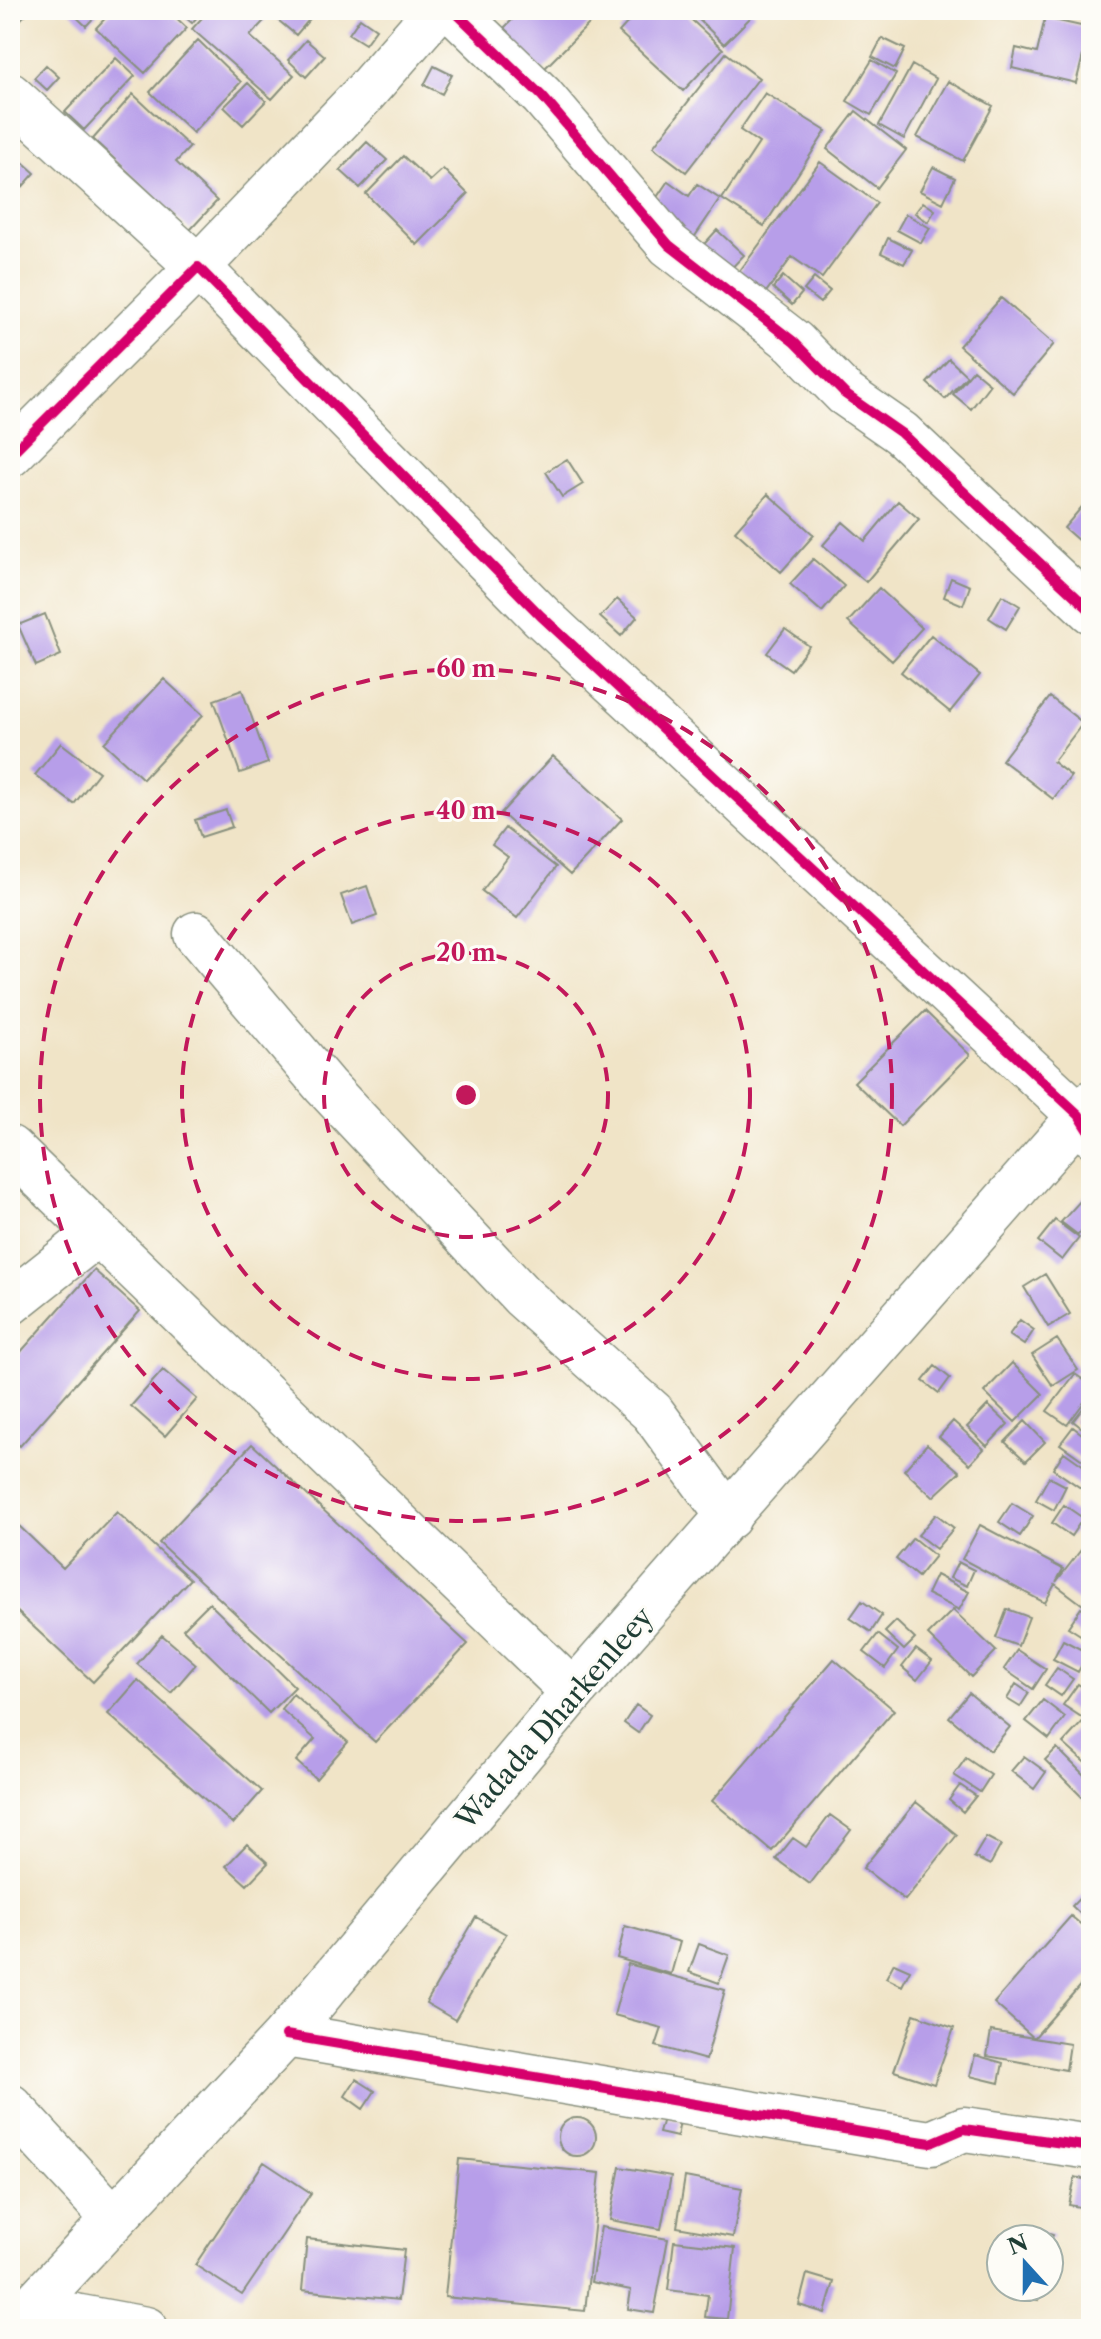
<svg xmlns="http://www.w3.org/2000/svg" width="1101" height="2339" viewBox="0 0 1101 2339" font-family="'Libre Caslon Text',serif">
<style>
.building{fill:#b79ee9}
.lines{fill:none;stroke-linecap:round;stroke-linejoin:round}
.street-casing{stroke:#88907e;stroke-width:47}
.secondary-casing{stroke:#88907e;stroke-width:47}
.street{stroke:#fff;stroke-width:44}
.secondary{stroke:#fff;stroke-width:44}
.cycleway-casing{stroke:#fdfcf7;stroke-width:15}
.cycleway{stroke:#d6006c;stroke-width:10}
.ring{fill:none;stroke:#c2185b;stroke-width:4;stroke-dasharray:14 10}
.labels{text-anchor:middle;stroke-width:6;stroke-linejoin:round;paint-order:stroke}
.street-label{font-size:28px;fill:#1f3d34;stroke:#fdfcf7}
.centre{fill:#c2185b;stroke:#fdfcf7;stroke-width:4}
.ring-label{font-size:24px;text-anchor:middle;font-weight:bold;fill:#c2185b;stroke:#fdfcf7;stroke-width:6;stroke-linejoin:round;paint-order:stroke}
</style>
<rect width="100%" height="100%" fill="#fdfcf7"/>
<filter id="ink" filterUnits="userSpaceOnUse"><feTurbulence type="fractalNoise" baseFrequency=".0125" numOctaves="2"/><feDisplacementMap in="SourceGraphic" scale="16" xChannelSelector="R" yChannelSelector="G"/><feConvolveMatrix kernelMatrix="1 2 1 2 8 2 1 2 1" color-interpolation-filters="sRGB"/></filter>
<filter id="wash" filterUnits="userSpaceOnUse"><feTurbulence type="fractalNoise" baseFrequency=".006" numOctaves="4" result="noise"/><feDisplacementMap in="SourceGraphic" scale="32" xChannelSelector="R" yChannelSelector="G"/><feGaussianBlur stdDeviation="1.8" result="paint"/><feColorMatrix in="noise" values="0 0 0 0 0 0 0 0 0 0 0 0 0 0 0 0 0 1.4 0 .05"/><feComposite in="paint" operator="in"/></filter>
<g filter="url(#wash)">
<rect width="100%" height="100%" fill="#f0e4c7"/>
<g id="blocks">
<path class="building" d="M10,10L28,12L12,28L10,27Z
M69,10H101L86,26Z
M113,10H168L187,28L145,73L96,28Z
M177,10H203L192,23Z
M209,10H274L250,36L294,75L272,99L192,29Z
M286,10H308L314,14L296,35L278,20Z
M522,10H603L542,71L501,31Z
M639,10H681L723,49L683,91L619,32Z
M689,10H751L755,13L724,44Z
M360,18L376,29L365,44L349,34Z
M1045,18L1090,28L1076,83L1012,68L1016,48L1037,53Z
M882,38L905,49L895,69L872,57Z
M198,40L241,82L193,133L150,92Z
M306,40L325,56L306,77L288,60Z
M726,53L759,78L686,172L653,147Z
M116,58L135,76L84,130L65,112Z
M872,60L896,74L871,115L847,101Z
M46,65L59,77L47,90L34,78Z
M912,65L936,79L904,139L879,125Z
M434,66L452,75L442,94L424,85Z
M948,81L993,106L963,161L917,137Z
M248,83L266,101L243,125L224,107Z
M765,93L826,131L764,226L722,199L759,143L740,130Z
M133,94L190,147L176,162L217,201L190,230L93,139Z
M856,111L906,150L877,188L827,149Z
M367,142L387,160L360,188L340,170Z
M16,156L35,173L10,201V162Z
M403,156L430,181L443,169L468,194L417,245L366,194Z
M820,162L877,203L822,278L792,257L766,292L739,272Z
M933,167L955,178L943,203L920,191Z
M668,181L689,196L697,184L720,199L693,239L649,209Z
M923,202L935,210L928,222L915,213Z
M906,214L930,228L921,243L897,230Z
M717,230L744,255L723,277L696,253Z
M888,238L912,250L904,264L881,253Z
M783,276L802,293L792,305L773,288Z
M814,278L830,291L820,303L804,290Z
M1001,298L1054,344L1013,393L959,346Z
M949,359L967,376L945,399L927,383Z
M973,370L990,384L971,409L953,394Z
M567,459L583,484L562,497L546,472Z
M768,494L814,535L781,572L735,531Z
M1091,496V527L1079,541L1064,528Z
M898,501L919,519L866,582L823,545L843,522L865,541Z
M813,559L844,586L822,612L790,584Z
M951,578L970,586L963,605L944,597Z
M879,588L922,628L892,661L848,622Z
M1002,595L1020,606L1006,629L989,618Z
M617,599L637,617L621,636L600,617Z
M45,614L61,655L36,666L18,625Z
M785,629L809,646L791,670L767,653Z
M931,635L980,675L950,712L901,672Z
M164,679L203,715L143,779L104,743Z
M242,690L268,763L240,773L214,700Z
M1050,697L1083,723L1053,762L1071,776L1053,799L1002,760Z
M61,743L99,772L74,804L35,775Z
M553,756L622,819L570,875L501,813Z
M226,810L232,827L201,837L195,820Z
M505,828L556,867L517,918L482,891L508,857L492,845Z
M367,886L377,916L352,925L341,895Z
M925,1011L970,1055L900,1126L854,1082Z
M1091,1189V1221L1078,1235L1061,1222Z
M1055,1220L1079,1238L1062,1260L1038,1241Z
M94,1270L140,1311L20,1446L10,1437V1364Z
M1045,1274L1070,1314L1048,1327L1024,1287Z
M1020,1320L1034,1330L1024,1345L1009,1335Z
M1057,1339L1078,1370L1053,1386L1032,1355Z
M1012,1363L1043,1394L1015,1422L984,1392Z
M935,1366L950,1378L939,1393L923,1381Z
M163,1370L197,1399L165,1436L131,1406Z
M1075,1374L1091,1385V1393L1067,1425L1047,1411Z
M988,1405L1008,1424L987,1446L967,1427Z
M1084,1407L1091,1412V1435L1073,1421Z
M953,1421L984,1449L970,1464L939,1437Z
M1025,1421L1045,1442L1026,1461L1005,1442Z
M1073,1427L1091,1441V1466L1060,1444Z
M252,1444L468,1644L375,1742L159,1543Z
M927,1444L960,1472L933,1497L904,1470Z
M1064,1452L1091,1471V1495L1053,1469Z
M1049,1477L1066,1486L1054,1510L1036,1500Z
M1012,1503L1033,1516L1020,1536L999,1522Z
M1064,1505L1083,1518L1071,1536L1052,1523Z
M117,1512L190,1579L93,1682L10,1605V1531L17,1524L63,1568Z
M936,1514L954,1528L936,1549L918,1535Z
M980,1525L1063,1569L1056,1582L1084,1546L1091,1551V1611L1055,1584L1045,1603L962,1559Z
M913,1538L935,1556L918,1577L896,1559Z
M958,1562L974,1570L967,1586L950,1578Z
M936,1575L969,1592L959,1610L927,1594Z
M862,1601L882,1615L871,1632L850,1618Z
M209,1603L295,1687L269,1713L183,1629Z
M1081,1608L1091,1615V1623L1082,1636L1068,1627Z
M1007,1609L1029,1617L1018,1646L996,1638Z
M953,1610L996,1651L971,1677L928,1635Z
M896,1621L915,1639L904,1650L885,1632Z
M878,1634L898,1650L885,1668L864,1652Z
M162,1635L196,1664L171,1693L137,1664Z
M1063,1640L1088,1653L1078,1672L1053,1659Z
M916,1649L932,1661L917,1680L902,1667Z
M1017,1650L1046,1669L1033,1689L1004,1669Z
M834,1659L894,1710L772,1851L712,1801Z
M1057,1668L1073,1679L1061,1696L1045,1685Z
M138,1680L262,1791L233,1824L108,1714Z
M1016,1684L1029,1693L1020,1707L1007,1699Z
M1078,1684L1091,1693V1706L1083,1718L1063,1705Z
M969,1693L1010,1727L990,1751L949,1717Z
M293,1694L348,1742L316,1779L296,1761L315,1739L281,1709Z
M1043,1700L1065,1717L1049,1739L1026,1721Z
M636,1705L650,1715L638,1733L624,1723Z
M1087,1717L1091,1720V1768L1063,1743Z
M1057,1748L1091,1782V1806L1045,1760Z
M1024,1756L1046,1772L1034,1789L1011,1771Z
M966,1758L991,1775L980,1792L954,1775Z
M960,1785L976,1796L963,1812L949,1800Z
M916,1802L957,1835L905,1900L863,1868Z
M830,1815L851,1830L810,1884L776,1859L793,1838L806,1847Z
M986,1837L1001,1845L990,1865L974,1857Z
M247,1844L268,1863L247,1885L226,1866Z
M1091,1886V1924L1072,1906Z
M1071,1916L1091,1933V1973L1034,2038L994,2003Z
M476,1917L506,1934L455,2020L426,2003Z
M625,1926L680,1942L671,1974L617,1958Z
M699,1944L729,1955L719,1983L689,1972Z
M894,1963L910,1970L902,1986L886,1978Z
M628,1964L725,1990L706,2060L656,2046L662,2028L614,2015Z
M914,2014L954,2028L934,2084L894,2071Z
M991,2031L1070,2044L1066,2070L987,2056Z
M975,2055L1003,2063L999,2083L970,2076Z
M356,2079L375,2091L363,2109L345,2096Z
M663,2118L680,2121L677,2137L659,2133Z
M558 2137a19 19 0 1 1 38 0a19 19 0 1 1-38 0Z
M459,2159L600,2173L585,2311L445,2297Z
M264,2162L311,2193L242,2295L195,2265Z
M620,2167L671,2176L661,2229L610,2220Z
M685,2177L742,2188L733,2237L677,2227Z
M1075,2177L1091,2181V2209L1069,2205Z
M1023,2226L1053,2235L1051,2239H1019Z
M601,2227L668,2239L654,2313L628,2309L631,2290L591,2282Z
M307,2239L404,2250L398,2300L302,2290Z
M674,2241L735,2248L727,2319L705,2317L708,2295L668,2290Z
M807,2274L834,2282L825,2313L799,2305Z
M1011,2287H1041L1038,2300L1009,2294Z"/>
</g>
</g>
<g filter="url(#ink)">
<use href="#blocks" fill-opacity="0" stroke="#88907e" stroke-width="2"/>
<g class="lines">
<defs>
<path id="street" d="M453,10L542,96L669,245L794,342L845,394L901,433L1091,611
M10,95L198,267L361,97L437,10
M10,455L198,267L541,616L1079,1115L1091,1134
M196,934L325,1086L522,1296L652,1412L729,1517
M10,1148L573,1692
M10,1303L97,1234
M286,2035L891,2137L931,2143L964,2129L1091,2147
M10,2106L112,2217
M31,2308L146,2329"/>
<path id="secondary" d="M11,2329L286,2035L573,1692L1091,1103"/>
</defs>
<use href="#street" class="street-casing"/>
<use href="#secondary" class="secondary-casing"/>
<use href="#street" class="street"/>
<use href="#secondary" class="secondary"/>
<defs>
<path id="cycleway" d="M453,10L542,96L669,245L794,342L845,394L901,433L1091,611
M10,455L198,267L541,616L1079,1115L1091,1134
M286,2035L891,2137L931,2143L964,2129L1091,2147"/>
</defs>
<use href="#cycleway" class="cycleway-casing"/>
<use href="#cycleway" class="cycleway"/>
</g>
</g>
<g class="ring">
<circle cx="466" cy="1095" r="142"/>
<circle cx="466" cy="1095" r="284"/>
<circle cx="466" cy="1095" r="426"/>
</g>
<g class="labels">
<g class="street-label">
<text transform="translate(554 1718) rotate(-49)" y="10">Wadada Dharkenleey</text>
</g>
</g>
<circle cx="466" cy="1095" r="12" class="centre"/>
<g class="ring-label">
<text x="466" y="677">60 m</text>
<text x="466" y="819">40 m</text>
<text x="466" y="961">20 m</text>
</g>
<rect width="1101" height="2339" fill="none" stroke="#fdfcf7" stroke-width="40"/>
<g transform="translate(1025 2263) rotate(339)"><circle r="38" fill="#fdfcf7" stroke="#a4b0a9" stroke-width="2"/>
<path d="M0-6L14 30L0 20L-14 30Z" fill="#1f6fb2"/>
<text y="-12" font-size="22" font-weight="bold" text-anchor="middle" fill="#1f3d34">N</text>
</g>
</svg>
